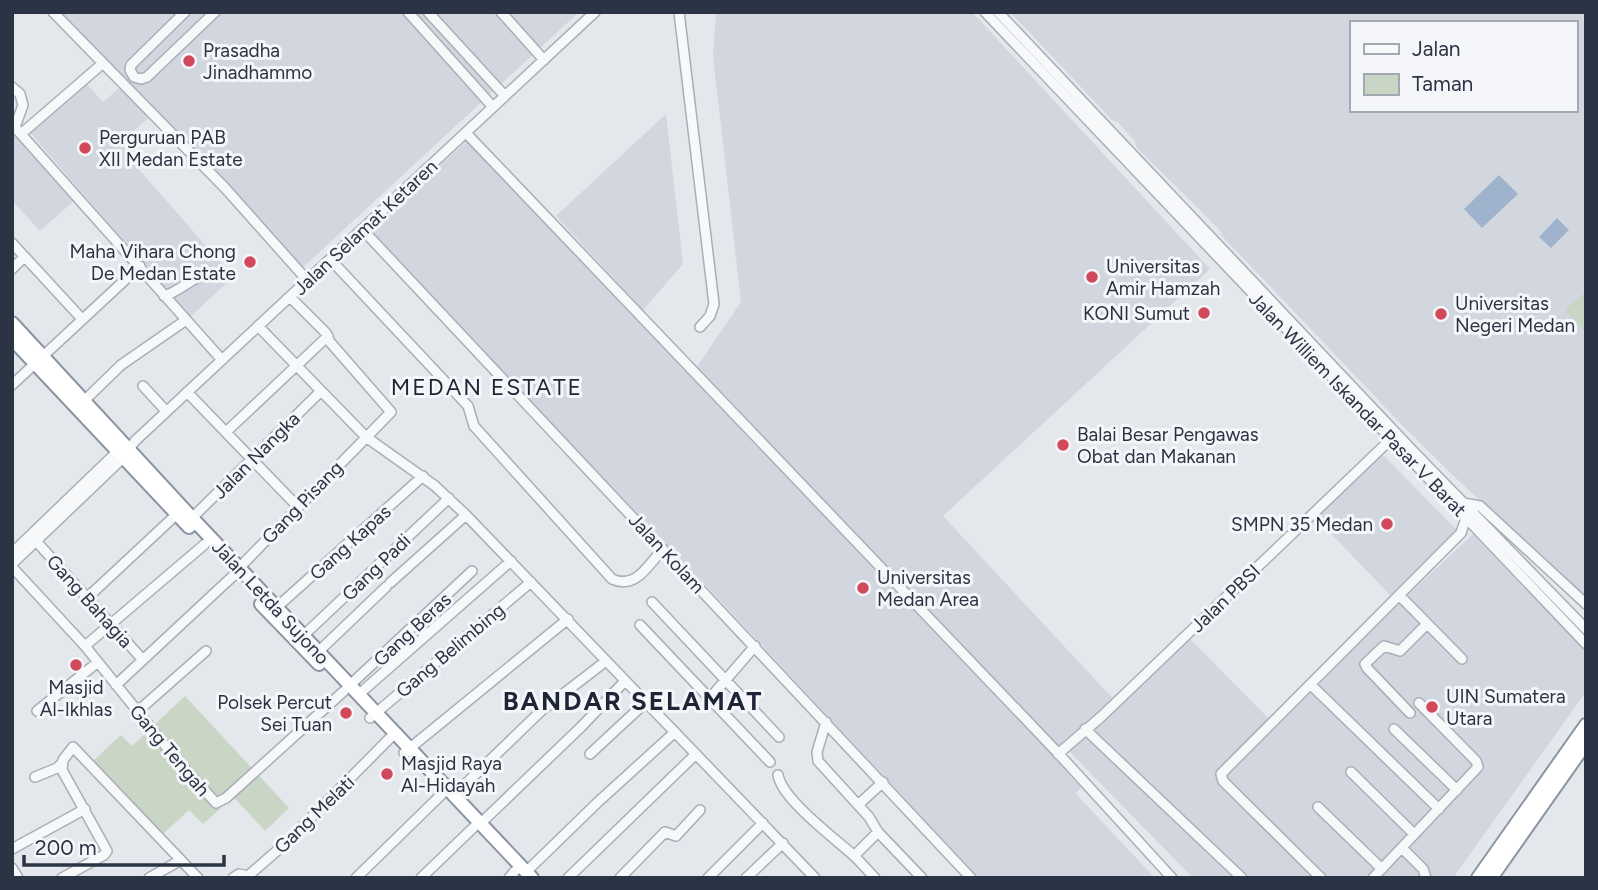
<svg xmlns="http://www.w3.org/2000/svg" width="1598" height="890" viewBox="0 0 1598 890" font-family="Figtree,sans-serif">
<style>
.built{fill:#d2d6de;fill-rule:evenodd}
.green{fill:#c9d6c5}
.water{fill:#9fb4cc}
.lines{fill:none;stroke-linecap:round;stroke-linejoin:round}
.minor-casing{stroke:#a9aeb7;stroke-width:12}
.highway-casing{stroke:#8b94a3;stroke-width:16}
.minor{stroke:#f7f8fa;stroke-width:9}
.highway{stroke:#fff;stroke-width:12}
.poi-dot{fill:#d1495b;stroke:#f4f6f9;stroke-width:2.5}
.labels{text-anchor:middle;stroke-width:6;stroke-linejoin:round;paint-order:stroke}
.poi-label{font-size:19px;fill:#2b3445;stroke:#f4f6f9;text-anchor:start}
.street-label{font-size:19px;fill:#2b3445;stroke:#f4f6f9}
.quarter-label{font-size:23px;letter-spacing:2px;fill:#1d2536;stroke:#f4f6f9}
.district-label{font-size:26px;font-weight:bold;letter-spacing:2px;fill:#1d2536;stroke:#f4f6f9}
</style>
<rect width="100%" height="100%" fill="#e4e7ec"/>
<path class="built" d="M58,12H579L298,272L152,115L122,141L132,154L129,158L233,277L190,317L27,129L84,81L103,102L125,83Z
M716,12H972L1210,269L943,516L1118,704L1188,637L1272,722L1473,534L1586,651V692L1453,878H1193L1064,746L1053,756L1081,788L1075,793L1155,878H979L712,592L369,231L468,140L692,374L741,302L713,56Z
M1010,12H1586V597L1463,485L1406,429L1223,237L1221,232L1204,214L1137,148L1135,142L1119,123L1112,120ZM1351,23H1575V110H1351Z
M666,114L683,264L643,310L556,216Z
M12,130L75,200L40,231L12,200Z
M1382,454L1459,532L1393,598L1315,517Z"/>
<path class="green" d="M1586,291V333L1565,310Z
M185,696L289,808L265,831L229,792L216,804L220,809L203,824L189,810L162,835L93,761L121,735L132,746Z"/>
<path class="water" d="M1499,175L1518,194L1482,228L1464,209Z
M1557,218L1569,230L1551,248L1539,237Z"/>
<g class="lines">
<defs>
<path id="minor" d="M53,12L225,188L307,280
M185,12L131,65L130,70L134,77L141,79L147,77L215,12
M408,12L493,107
M428,12L505,96
M501,12L544,60
M679,12L714,304L710,316L700,327
M985,12L1586,644
M998,12L1414,452L1586,629
M12,87L20,94L23,105L15,127
M12,124L222,360
M466,133L1057,752L1172,878
M21,134L102,64
M362,229L971,878
M12,243L82,319
M330,259L468,406L474,426L612,579C636,590 648,565 663,549
M12,269L24,257
M164,296C176,293 187,282 199,277
M258,326L366,437L435,486L466,515L815,878
M12,385L140,266
M143,386L166,411
M187,392L298,507
M84,401L121,365L186,320
M226,432L328,336
M1463,503L1480,506L1586,604
M192,518L320,392
M36,541L143,660
M12,553L121,448
M12,564L123,458L135,441L595,12
M12,567L85,646L176,759L216,803L226,798L344,691
M239,568L391,412L330,342L326,333L290,297
M390,583L466,515
M1400,596L1462,659
M88,597L177,514
M652,602L779,737
M276,608L423,476
M640,625L770,762
M303,636L449,498
M85,646L205,544
M318,652L386,587
M116,685L234,575
M1311,685L1439,809
M349,686L472,571
M358,695L511,561
M710,698L755,646
M37,711L98,662
M138,711L206,651
M1410,713L1367,668L1365,664L1384,646L1400,651L1427,624
M370,718L531,582
M826,722L817,752L818,761L869,817L878,832L922,878
M1085,729L1242,878
M1394,729L1457,790
M404,753L568,619
M590,754L646,702
M1058,754L1102,716L1391,439
M1351,772L1414,834
M778,775C782,799 833,837 852,854C860,861 867,870 875,878
M35,777L57,768L62,763
M453,796L541,711L606,661
M858,805L883,782
M1318,807L1382,869
M480,824L581,727L625,681
M1402,848L1423,869L1426,878
M12,849L85,809
M854,856L878,832
M12,868L18,878
M526,872L598,802L675,732
M62,878L104,855L107,851L62,770L63,760L73,747L198,878
M149,878L181,860
M233,878L239,874L248,876L287,842L390,738
M356,878L442,794
M421,878L474,827
M509,878L515,871
M568,878L696,754
M620,878L665,832L676,836L700,810
M708,878L763,823
M746,878L783,843
M1321,878L1223,781L1221,774L1447,547L1461,533L1466,518
M1373,878L1478,767L1476,761L1419,703"/>
<path id="highway" d="M12,323L192,518L532,878
M12,339L189,527
M261,604L319,664
M1478,878L1586,725
M1491,878L1586,743"/>
</defs>
<use href="#minor" class="minor-casing"/>
<use href="#highway" class="highway-casing"/>
<use href="#minor" class="minor"/>
<use href="#highway" class="highway"/>
</g>
<g class="poi-dot">
<circle cx="189" cy="61" r="7"/>
<circle cx="85" cy="148" r="7"/>
<circle cx="250" cy="262" r="7"/>
<circle cx="1092" cy="277" r="7"/>
<circle cx="1204" cy="313" r="7"/>
<circle cx="1441" cy="314" r="7"/>
<circle cx="1063" cy="445" r="7"/>
<circle cx="1387" cy="524" r="7"/>
<circle cx="863" cy="588" r="7"/>
<circle cx="76" cy="665" r="7"/>
<circle cx="1432" cy="707" r="7"/>
<circle cx="346" cy="713" r="7"/>
<circle cx="387" cy="774" r="7"/>
</g>
<g class="labels">
<g class="poi-label">
<text x="203" y="57">Prasadha<tspan x="203" dy="22">Jinadhammo</tspan></text>
<text x="99" y="144">Perguruan PAB<tspan x="99" dy="22">XII Medan Estate</tspan></text>
<text x="236" y="258" text-anchor="end">Maha Vihara Chong<tspan x="236" dy="22">De Medan Estate</tspan></text>
<text x="1106" y="273">Universitas<tspan x="1106" dy="22">Amir Hamzah</tspan></text>
<text x="1455" y="310">Universitas<tspan x="1455" dy="22">Negeri Medan</tspan></text>
<text x="1190" y="320" text-anchor="end">KONI Sumut</text>
<text x="1077" y="441">Balai Besar Pengawas<tspan x="1077" dy="22">Obat dan Makanan</tspan></text>
<text x="1373" y="531" text-anchor="end">SMPN 35 Medan</text>
<text x="877" y="584">Universitas<tspan x="877" dy="22">Medan Area</tspan></text>
<text x="76" y="694" text-anchor="middle">Masjid<tspan x="76" dy="22">Al-Ikhlas</tspan></text>
<text x="1446" y="703">UIN Sumatera<tspan x="1446" dy="22">Utara</tspan></text>
<text x="332" y="709" text-anchor="end">Polsek Percut<tspan x="332" dy="22">Sei Tuan</tspan></text>
<text x="401" y="770">Masjid Raya<tspan x="401" dy="22">Al-Hidayah</tspan></text>
</g>
<g class="street-label">
<text transform="translate(365 227) rotate(-43)" y="7">Jalan Selamat Ketaren</text>
<text transform="translate(1358 404) rotate(46)" y="7">Jalan Williem Iskandar Pasar V Barat</text>
<text transform="translate(256 455) rotate(-45)" y="7">Jalan Nangka</text>
<text transform="translate(302 502) rotate(-46)" y="7">Gang Pisang</text>
<text transform="translate(350 542) rotate(-42)" y="7">Gang Kapas</text>
<text transform="translate(667 553) rotate(47)" y="7">Jalan Kolam</text>
<text transform="translate(376 567) rotate(-44)" y="7">Gang Padi</text>
<text transform="translate(1225 598) rotate(-44)" y="7">Jalan PBSI</text>
<text transform="translate(90 601) rotate(48)" y="7">Gang Bahagia</text>
<text transform="translate(271 602) rotate(47)" y="7">Jalan Letda Sujono</text>
<text transform="translate(412 629) rotate(-43)" y="7">Gang Beras</text>
<text transform="translate(450 650) rotate(-40)" y="7">Gang Belimbing</text>
<text transform="translate(170 750) rotate(50)" y="7">Gang Tengah</text>
<text transform="translate(314 814) rotate(-44)" y="7">Gang Melati</text>
</g>
<g class="quarter-label">
<text x="487" y="395">MEDAN ESTATE</text>
</g>
<g class="district-label">
<text x="633" y="710">BANDAR SELAMAT</text>
</g>
</g>
<rect width="1598" height="890" fill="none" stroke="#2b3445" stroke-width="28"/>
<rect x="1350" y="21" width="228" height="91" fill="#f4f6f9" stroke="#a4a8b1" stroke-width="2"/>
<rect x="1364" y="44" width="35" height="10" fill="#f7f8fa" stroke="#a4a8b1" stroke-width="2"/>
<text x="1412" y="56" font-size="21" fill="#2b3445">Jalan</text>
<rect x="1364" y="74" width="35" height="21" fill="#c9d6c5" stroke="#a4a8b1" stroke-width="2"/>
<text x="1412" y="91" font-size="21" fill="#2b3445">Taman</text>
<path d="M24 855v10h200v-10" fill="none" stroke="#2b3445" stroke-width="3.5"/>
<text x="35" y="855" font-size="21" fill="#2b3445" stroke="#f4f6f9" stroke-width="5" paint-order="stroke">200 m</text>
</svg>
